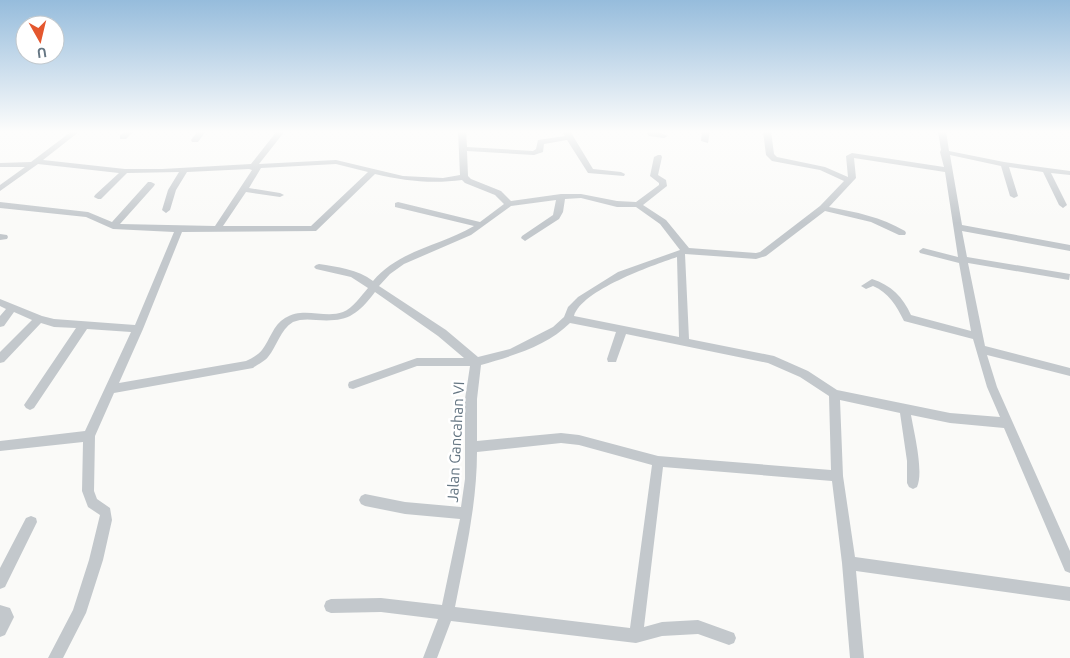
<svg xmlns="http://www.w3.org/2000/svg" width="1070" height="658" viewBox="0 0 1070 658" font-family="Ubuntu,sans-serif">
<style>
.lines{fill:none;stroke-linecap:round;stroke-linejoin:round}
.minor{fill:#c3c8cc;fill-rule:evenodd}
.labels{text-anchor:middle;stroke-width:5;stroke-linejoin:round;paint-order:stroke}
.street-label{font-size:15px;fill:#657683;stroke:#fff}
</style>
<rect width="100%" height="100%" fill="#fafaf8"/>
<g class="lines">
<path class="minor" d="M72,131H80L43,160L125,169H162L251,164L277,131H285L259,164L336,160L403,176L443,178L460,175L458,131H466L467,147L533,151L536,149L538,140L565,136L562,131H570L593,169L621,172L625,174L624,176L588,173L567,140L544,144L543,152L534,155L467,151L468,176L471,179L501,191L511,201L561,194H581L617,201L636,202L659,185V183L650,176L654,157L658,155H661L662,157L658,175L666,180L667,186L643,205L666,220L689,248L756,253L760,252L820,206L844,181L820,170L772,161L766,155L763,131H771L774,154L777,157L825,167L848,177L846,156L852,153L944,167L940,152L941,150L938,131H946L949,151L1004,162L1070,171V175L1051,173L1067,205L1063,208L1059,205L1043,172L1009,167L1018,196L1014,198L1010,196L1001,166L950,155L962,225L1070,245V251L962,231L967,257L1070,274L1069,280L968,263L985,346L1070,368V376L987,355L997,387L1070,551V573L1065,571L1004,428L950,423L911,415C914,432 924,472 917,487L913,489L909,487L907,483V461L900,413L840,400L843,476L855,557L1070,587V601L856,571L864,658H850L842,563L832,481L663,467L644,627L662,622L698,620L734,633L736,638L734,643L729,645L698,634L662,636L636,643L451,621L437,658H423L438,619L381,612L331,613L326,611L324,606L326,601L331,599L381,598L442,605L460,519L405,514L365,506L361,504L359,500L361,496L365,494L405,502L461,507L465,479V399L470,366H417L353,389L349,388L348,385L349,382L417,358H464L438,336L375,292C356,317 346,322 316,320C308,319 300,319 293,322C280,330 277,346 268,357C264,362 258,364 253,368L114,393L95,436L94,491L97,499L110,508L112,520L103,560L86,613L63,658H48L73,610L89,560L100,515L88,507L82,491L83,442L0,451V441L85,431L131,332L87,329L34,408L30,410L26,408L24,405L26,402L76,328L54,327L41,323L4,362L0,363V352L32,320L14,312L4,326L0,327V316L6,309L0,306V299L42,316L54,319L135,325L174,232L113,229L86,217L0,208V202L88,212L112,222L148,182H151L155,184L154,186L120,224L215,226L252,170L249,169L187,172L176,190L170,210L166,213L162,210L168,190L179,172L127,173L101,199H98L94,197L95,195L119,173L38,164L0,191V185L25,167H0V163L31,162ZM854,158L945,172L958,257L923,248L919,251L920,253L959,263L971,331L911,315C903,297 891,285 872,279L861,286L866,289L873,286C889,293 896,305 904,321L973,339L987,387L1000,417L950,413L837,390L808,371L774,356L689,339L685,254L756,259L766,256L825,211L871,222L899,235H905L906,233L905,231C881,217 856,212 829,207L856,178ZM336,164L368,172L311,226H223L246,192L280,197L284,195L280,193L249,188L261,168ZM375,174C404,181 432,184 462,180L465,183L495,195L504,204L480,222L398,202L395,203V207L474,226C440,246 399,250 373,281C358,269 337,267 319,264L316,265L314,267L316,269L351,277L368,288C361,296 353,308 343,312C324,319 304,306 285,318C273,325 270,340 262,350C258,355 252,358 246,361L119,383L143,329L182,232L316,231ZM581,198L617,207H636L660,224L680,250L618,272L578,297L568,307L564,317L553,327L510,349L478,357L446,330L379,286L390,274L404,264L471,235L511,206L556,200L553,215L522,236L521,238L525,241L559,219L563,212L565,199ZM677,257L679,337L574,316C582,290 651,266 677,257ZM570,323L616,332L607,359L608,362H616L617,359L626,334L768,363L800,377L829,396L831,470L658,456L579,435L561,433L477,441V399L481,365C512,356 547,346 570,323ZM561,443L579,445L652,465L630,628L455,607C465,555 477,504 477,452Z
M126,131H134L126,139H120V135Z
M198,131H206L198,142H192L191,140Z
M646,131H654L668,136L664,138L649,136Z
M702,131H710L708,143L701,141Z
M0,234L7,235L8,237L7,239L0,240Z
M31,516L36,518L37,522L5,587L0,589V568L26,518Z
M0,605L10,608L14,617L5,635L0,637Z"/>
</g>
<linearGradient id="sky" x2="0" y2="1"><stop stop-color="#96bcdc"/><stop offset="0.59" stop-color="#fdfdfc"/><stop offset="1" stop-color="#fdfdfc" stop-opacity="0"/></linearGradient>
<rect width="1070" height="223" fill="url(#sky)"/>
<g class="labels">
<g class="street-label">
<text transform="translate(456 442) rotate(-87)" y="5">Jalan Gancahan VI</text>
</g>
</g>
<g transform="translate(40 40) rotate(172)"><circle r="24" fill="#ffffff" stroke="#c1c8cd"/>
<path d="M0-4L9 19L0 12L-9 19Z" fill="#e4572e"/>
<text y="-8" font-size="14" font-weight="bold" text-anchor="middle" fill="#657683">U</text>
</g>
</svg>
